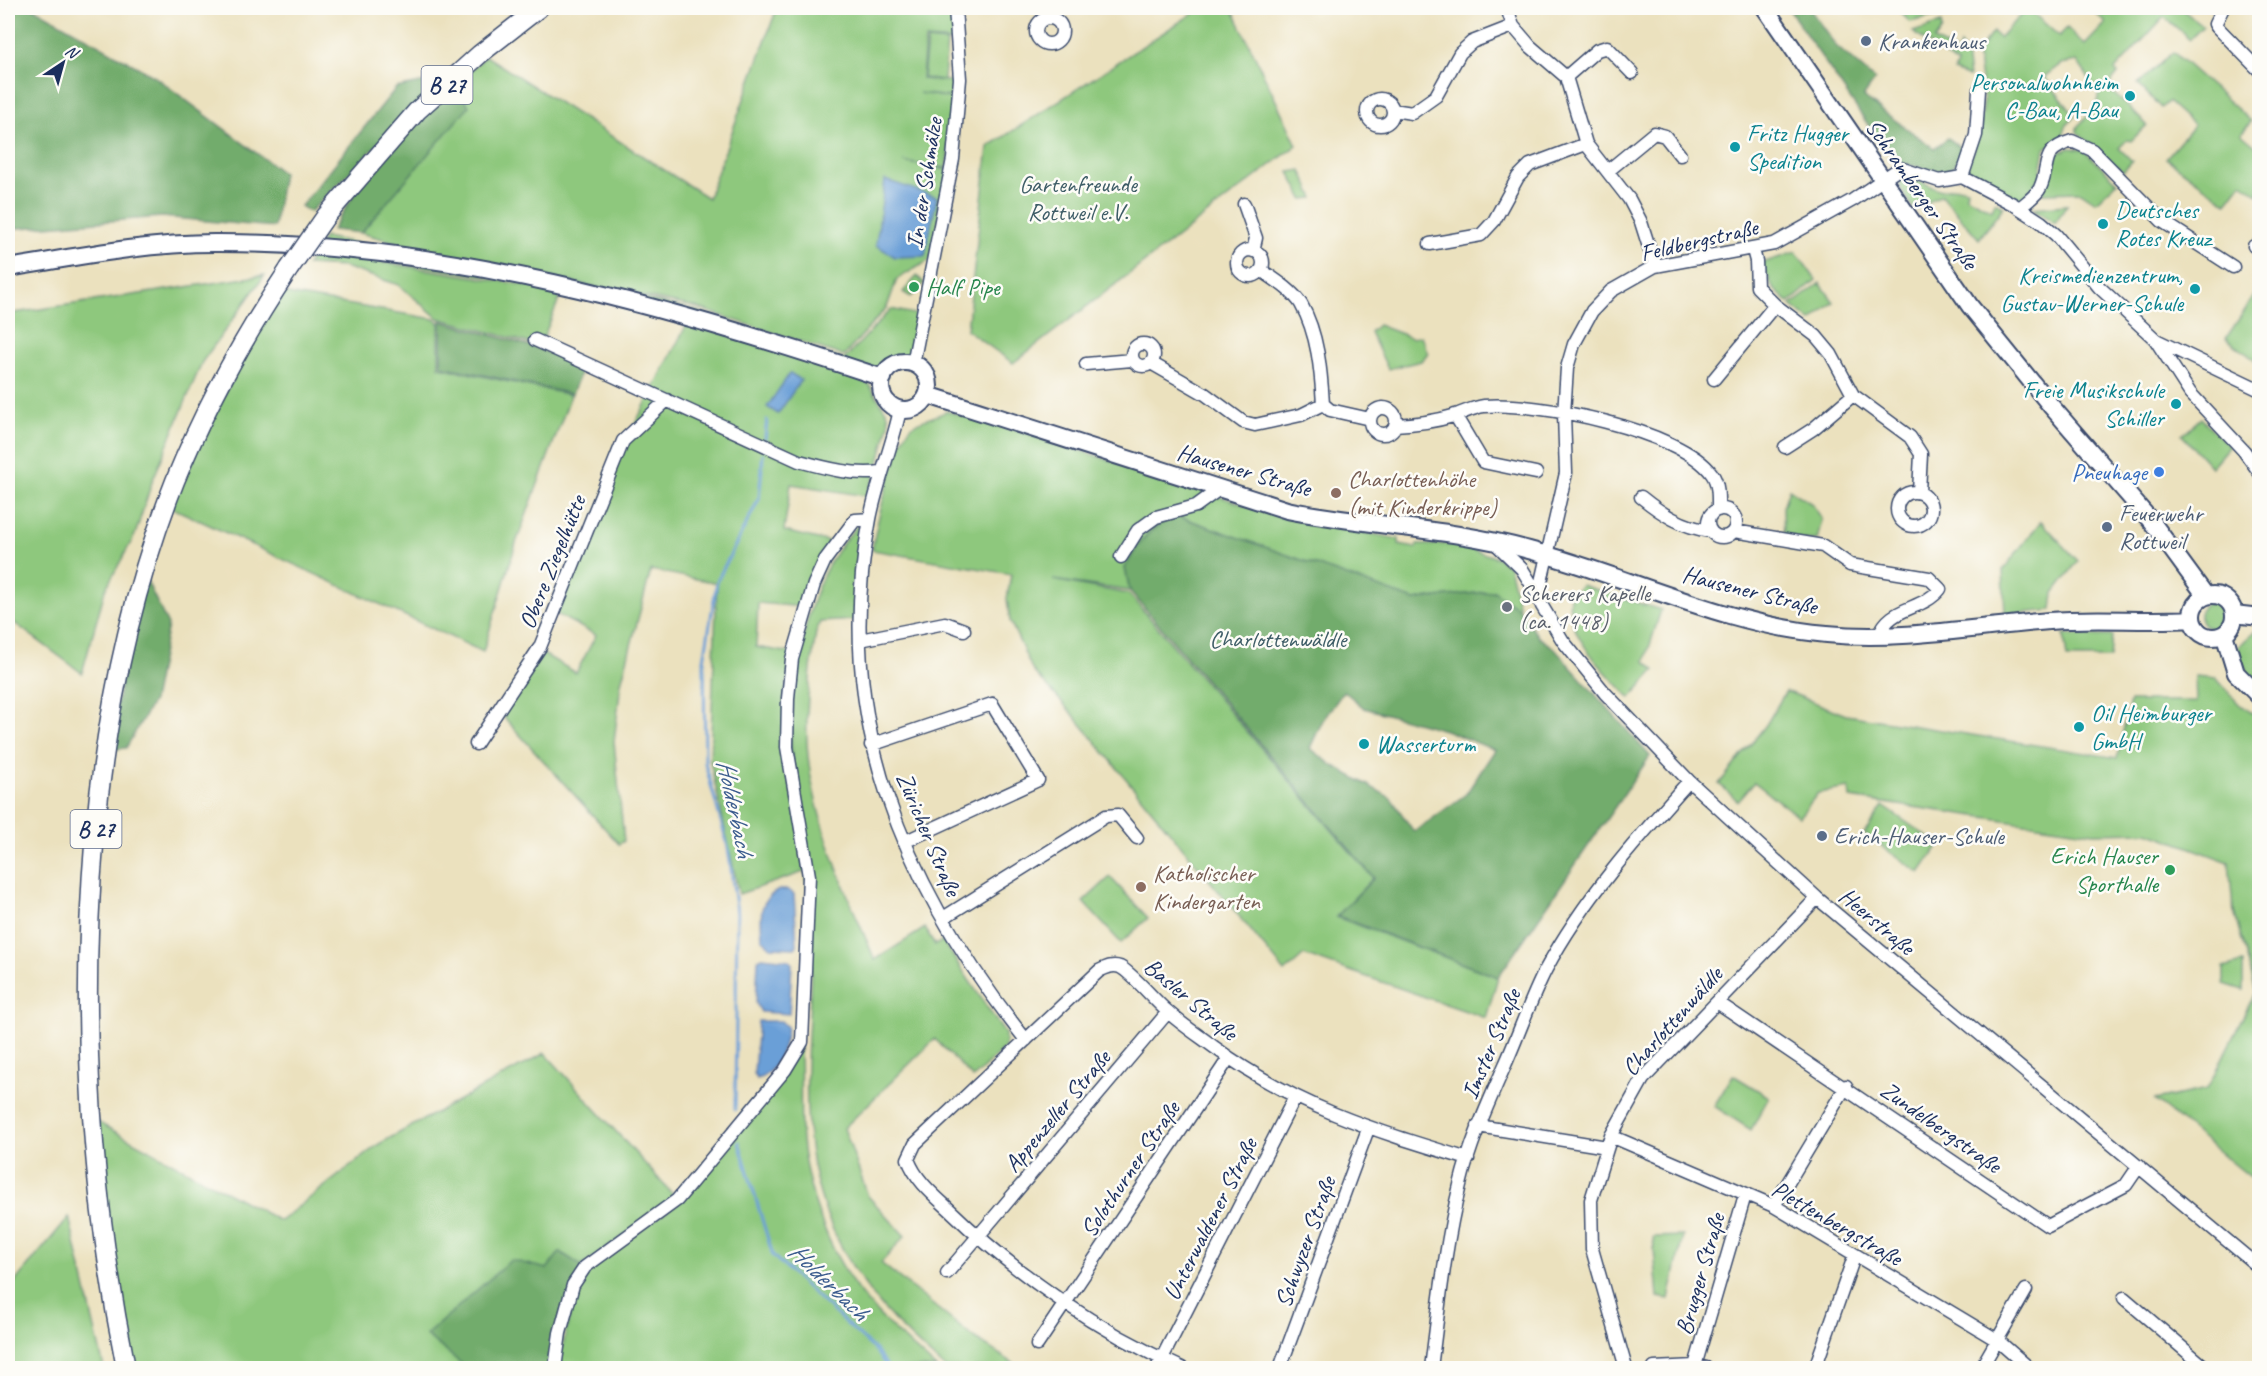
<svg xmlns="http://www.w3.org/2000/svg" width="2267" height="1376" viewBox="0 0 2267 1376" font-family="Caveat,sans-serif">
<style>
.green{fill:#8ec87d;stroke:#547c6e;stroke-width:1.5}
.forest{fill:#72ac6c;stroke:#466e65;stroke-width:1.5;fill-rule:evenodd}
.water{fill:#6b9fd7;stroke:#43679a;stroke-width:1.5}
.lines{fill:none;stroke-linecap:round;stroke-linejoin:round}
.stream{stroke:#6b9fd7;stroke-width:3}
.street-casing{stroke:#3a4a6c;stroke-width:15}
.secondary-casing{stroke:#3a4a6c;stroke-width:20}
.primary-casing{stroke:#3a4a6c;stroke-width:21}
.street{stroke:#fff;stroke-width:12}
.secondary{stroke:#fff;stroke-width:16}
.primary{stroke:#fff;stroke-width:18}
.primary-bridge-casing{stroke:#3a4a6c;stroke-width:21;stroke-linecap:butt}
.primary-bridge{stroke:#fff;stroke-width:18}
.service-dot{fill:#5c6f8a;stroke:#fdfcf7;stroke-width:2}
.culture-dot{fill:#0f9aa8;stroke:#fdfcf7;stroke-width:2}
.leisure-dot{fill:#2e9e5b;stroke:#fdfcf7;stroke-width:2}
.shop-dot{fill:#3f7fe0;stroke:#fdfcf7;stroke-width:2}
.education-dot{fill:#8d6e63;stroke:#fdfcf7;stroke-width:2}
.worship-dot{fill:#6b7280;stroke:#fdfcf7;stroke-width:2}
.labels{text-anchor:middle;stroke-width:5;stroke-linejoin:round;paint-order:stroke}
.shield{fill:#fdfcf7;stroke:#5f6c8c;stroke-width:1.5}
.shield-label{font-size:22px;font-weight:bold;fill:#1b2f5e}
.service-label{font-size:24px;fill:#4e5e75;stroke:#fdfcf7;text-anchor:start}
.culture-label{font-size:24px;fill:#0d838f;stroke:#fdfcf7;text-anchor:start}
.street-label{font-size:24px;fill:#1b2f5e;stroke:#fdfcf7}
.park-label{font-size:24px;fill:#3e5d67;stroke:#fdfcf7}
.leisure-label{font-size:24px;fill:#27864d;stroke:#fdfcf7;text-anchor:start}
.shop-label{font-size:24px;fill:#366cbe;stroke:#fdfcf7;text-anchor:end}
.education-label{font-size:24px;fill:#785e54;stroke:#fdfcf7;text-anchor:start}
.worship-label{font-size:24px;fill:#5b616d;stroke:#fdfcf7;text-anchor:start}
.water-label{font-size:26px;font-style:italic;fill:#3b5c8e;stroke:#fdfcf7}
</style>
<rect width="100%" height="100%" fill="#fdfcf7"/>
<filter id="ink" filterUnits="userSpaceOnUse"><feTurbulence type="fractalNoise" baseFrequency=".0167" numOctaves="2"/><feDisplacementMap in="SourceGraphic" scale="12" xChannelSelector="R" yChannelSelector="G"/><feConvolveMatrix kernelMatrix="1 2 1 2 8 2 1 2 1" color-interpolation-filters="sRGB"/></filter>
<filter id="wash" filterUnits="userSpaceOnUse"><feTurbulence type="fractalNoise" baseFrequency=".008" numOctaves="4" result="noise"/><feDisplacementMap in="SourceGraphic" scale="24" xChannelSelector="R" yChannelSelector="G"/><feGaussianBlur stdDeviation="1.35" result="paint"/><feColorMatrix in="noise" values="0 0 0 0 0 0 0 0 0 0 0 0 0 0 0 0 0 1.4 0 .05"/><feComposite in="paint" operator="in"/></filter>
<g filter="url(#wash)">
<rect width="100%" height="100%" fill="#ebe1be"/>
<path class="green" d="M777,8H953L955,41L925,39L922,79L958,82L957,98L919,93L957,99L946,168L903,162L949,170L930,260L897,279L887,307L844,356L695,307L452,258L361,233L455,85L486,56L708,198Z
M1201,8H1232L1297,145L1013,363L967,330L988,147Z
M1896,8H1937L1940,10L1936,16L1910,22Z
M2027,8L2059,36L2067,28L2085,45L2106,23L2090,8H2180L2203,26L2190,39L2164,17L2115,70L2118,74L2107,87L2147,125L2131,141L2127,140L2119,148L2132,161L2123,171L2077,132V127L2096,107L2099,93L2077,61L2061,64L2044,77L2075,116L2067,124L2062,139L2045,148L2040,178L2019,203L1964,176L1979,133L1984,101L1977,52L1993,32L1999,38Z
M1941,23L1942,29L1934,40L1958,53L1960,45L1966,54L1969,77L1954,71L1957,64L1913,32Z
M927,40L947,42L944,80L923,78Z
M2173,52L2251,121L2241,134L2259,149V195L2242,183L2227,203L2166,158L2194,125L2168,102L2161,108L2138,84Z
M2070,148L2084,150L2117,182L2096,202L2081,192L2042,193L2058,153Z
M1301,170L1314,198L1303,199L1289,172Z
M1909,177L1941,190L1958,187L1967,189L1966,196L1992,210L1995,202L2004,206L1979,239L1941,195L1915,210L1901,189L1900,178Z
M2067,205L2055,223L2032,208Z
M324,237L555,279L693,310L844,360L891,309L919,315L907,361L891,364L878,376L726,328L551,286L316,250Z
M315,252L551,289L562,292L540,346L438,318L399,285L344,267L307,265Z
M1796,252L1816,280L1789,303L1773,288L1762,263Z
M265,275L202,362L152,482L135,535L105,590L82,673L8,618V314Z
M917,276L924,283L911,297L903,292Z
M1820,283L1834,302L1811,321L1791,305Z
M2259,289V363L2226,338Z
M276,292L434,319L439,322V367L571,395L516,543L483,652L168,506Z
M687,324L724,333L869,384L888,414L889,424L876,474L866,496L791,484L784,531L835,543L803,607L758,603L756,647L792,653L784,698L804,872L739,894L710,760L717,583L651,570L621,683L614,742L624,841L619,844L500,713L540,652L576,673L596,635L556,614L625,443Z
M1378,325L1412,338L1421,336L1428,353L1421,361L1388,369L1370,332Z
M946,411L1018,430L1279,516L1399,539V545L1416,548L1417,545L1452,544L1464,547L1498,558L1509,566L1519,609L1493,591L1414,600L1178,516C1150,524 1138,544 1125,567L1130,591L1053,580L1129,594L1373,878L1336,917L1498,977L1486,1018L1304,955L1285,972L1071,712L1033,671L1010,621L1007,599L1011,574L872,550C876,527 896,439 912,426C923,418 936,418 946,411Z
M2201,418L2229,446L2211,467L2182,435Z
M1789,489L1812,504L1822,519L1817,540L1784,539L1783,507Z
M2041,521L2078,561L2054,593L2052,610L2005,615L2003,570Z
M857,526L861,532L854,620L820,622L816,632C810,675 803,721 809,764C818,830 849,900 875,960L925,928L935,945L943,941L1005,1034V1048L973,1078L935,1039L844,1128L868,1196L905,1236L881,1263L974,1338L1021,1368H945C889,1321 841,1267 820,1194C795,1111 813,1022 811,937C809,872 794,807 791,742C789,707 796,673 803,639C813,593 825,561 857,526Z
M1581,585L1661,610L1645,661L1655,670L1630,698C1606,672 1564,635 1570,597Z
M2200 615a13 13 0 1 1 26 0a13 13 0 1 1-26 0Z
M2254,632H2259V685C2248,674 2240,663 2238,647Z
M2064,635L2112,636L2110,658H2067Z
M2195,676L2216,678L2239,704L2259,718V1184L2155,1100L2207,1089L2256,991L2233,908L2229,862L2148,832L2094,833L1850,798L1849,788L1818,793L1799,817L1754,782L1738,801L1719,784L1766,725L1786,691L1846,715L2117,758L2130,701H2196Z
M1883,806L1939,845L1920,873L1864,834Z
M1110,877L1148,918L1121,943L1083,902Z
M2243,963V990L2224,984V968Z
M800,1048C801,1075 800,1103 801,1130C805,1189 829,1256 867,1302C888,1326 913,1347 936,1368H558L576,1286L586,1269L679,1202Z
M545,1053L676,1198L582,1266L548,1269L427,1336L464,1365L462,1368H126L94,1120L280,1221L379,1144Z
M1733,1075L1769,1097L1751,1130L1714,1106Z
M69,1217L104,1368H8V1290Z
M1683,1236L1669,1299L1658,1297L1653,1237Z"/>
<path class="forest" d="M8,8H34L155,77L283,173L274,227L162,217L8,229Z
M1788,8H1809L1836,46L1875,80L1863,97L1934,148L1948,138L1964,150L1948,174L1901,163L1875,135Z
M445,78L310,212L301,206L396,88Z
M455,85L469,106L361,233L332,230L364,178Z
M441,321L534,347L583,366L572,394L441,366Z
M1178,516L1414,600L1494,591L1519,609L1539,638L1553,647L1650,756L1498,977L1337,916L1374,878L1130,591L1125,568C1138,544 1150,524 1178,516ZM1344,691L1364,708L1445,730L1495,750L1466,794L1414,832L1391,798L1332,765L1310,748L1323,720Z
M144,575L168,625L153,701L126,748L107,750Z
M560,1252L582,1266L552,1368H462L463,1365L426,1335L511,1260L547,1269Z"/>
<path class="water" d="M885,180L937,197L925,256L895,257L876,245Z
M790,373L801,380L778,414L767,407Z
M779,890H788L794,894L797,945L795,948L771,947L762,939C761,917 757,901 779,890Z
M762,957L789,960L792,963L789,1014L761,1012L756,1003L758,960Z
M758,1021H781L787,1027C785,1045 777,1073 757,1079L754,1073Z"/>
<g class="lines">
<path class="stream" d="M765,438L767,420
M735,1110L737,913L728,847L705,763L704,660L717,581L759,499L763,454
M739,1142L773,1256L875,1350L888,1368"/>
</g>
</g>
<g filter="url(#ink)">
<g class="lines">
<defs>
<path id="street" d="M1507,8L1513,26L1530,46L1566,77L1586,144L1629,199L1641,222L1655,266
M2223,8L2215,24L2217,27L2260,71
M1036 31a13 13 0 1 1 26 0a13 13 0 1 1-26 0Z
M1566,77L1597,50L1607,47L1632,73
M1367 112a13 13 0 1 1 26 0a13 13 0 1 1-26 0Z
M1393,110L1412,113L1436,96L1460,53L1472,42L1513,26
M1609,170L1654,133L1665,136L1680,155
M1962,177L1976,135L1979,90
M1244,204L1256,238L1253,251
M2020,208C2026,202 2037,195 2040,188C2051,164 2039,151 2072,141L2092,150L2162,221L2233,267
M1430,244L1481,235L1494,221L1518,177L1530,165L1586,144
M2254,246L2260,249
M1753,250L1756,261L1757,287L1775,305L1816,336L1831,354L1853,395L1910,437L1921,454L1919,492
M1237 263a13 13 0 1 1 26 0a13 13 0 1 1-26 0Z
M1261,270C1274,279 1292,290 1301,304C1318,334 1321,371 1323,404
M535,340L799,461C825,468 854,476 881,472
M2156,340L2260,390
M1132 355a11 11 0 1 1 22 0a11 11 0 1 1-22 0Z
M1151,363L1205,394L1243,422L1255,425L1301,415L1323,404L1330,410L1370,419
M913,364L953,159L960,79L955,8
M1086,364L1132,360
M1714,379L1775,305
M1370 421a13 13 0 1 1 26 0a13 13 0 1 1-26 0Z
M900,410C892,447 877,482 870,519C831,718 904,887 1026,1040
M1455,415L1483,462L1536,473
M1395,425C1416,424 1433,422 1453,416C1463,413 1474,407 1484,406C1535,401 1681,430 1712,474C1719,484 1718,498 1718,510
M1785,447L1813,429L1853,395
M2260,473L2244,451L2190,393L2155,339L2099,287L2056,235L2041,222L2013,204L1962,177L1939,181L1900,168L1853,200L1774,244L1655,266L1611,291L1592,311L1574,344L1567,368L1564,414L1566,473L1538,595L1542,606L1563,641L1605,693L1689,781L1817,898L2260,1268
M1897 509a17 17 0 1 1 34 0a17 17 0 1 1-34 0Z
M1641,497C1662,514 1682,527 1710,531
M1708 523a14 14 0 1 1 28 0a14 14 0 1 1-28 0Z
M1734,531L1823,546L1850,565L1929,578L1940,589C1923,611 1888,606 1879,636
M1495,543L1522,569L1538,595
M1121,557L1138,530L1156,517L1196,506L1218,490
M860,640L945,623L964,630
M476,744L540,647L623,441L667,400
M871,745L992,704L1038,780L904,842
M943,918L1106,816L1118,815L1137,838
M1717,1002L2048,1226L2126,1185L2139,1166
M1478,1126L1607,1147
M1611,1136L1774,1206L1997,1340L2029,1368
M1774,1206L1846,1086
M947,1273L1168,1012
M2124,1298L2206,1368
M1037,1345L1229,1058
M1695,1366L1745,1195
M555,1368L560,1333L573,1285L585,1267L677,1200L785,1070L802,1042L809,876L787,747L788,698L792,659L814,584L825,560L855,520L870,519
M1157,1368L1295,1097
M1182,1368C1098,1331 1017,1275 951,1211C934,1195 916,1181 908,1159L915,1144L1099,971C1105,968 1112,964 1120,967C1131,972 1156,1002 1167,1011C1181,1024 1198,1035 1214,1047C1296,1107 1373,1130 1468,1159
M1280,1368L1368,1129
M1431,1368C1439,1306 1445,1245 1460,1185C1470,1143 1488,1104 1505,1065C1519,1034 1530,1000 1546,969C1583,900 1637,839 1689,781
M1626,1368L1592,1249L1591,1200L1611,1136L1643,1079L1817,898
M1654,1368L1695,1366L1706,1368
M1815,1368L1854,1257
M1981,1368L2026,1290"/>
<path id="secondary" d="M1765,8L1970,306L2051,406L2151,521L2206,596
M8,268C76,257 145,243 214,243C444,242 667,306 883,378
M881 386a24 24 0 1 1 48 0a24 24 0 1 1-48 0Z
M928,395L1287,510C1367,526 1450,528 1529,550C1628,576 1724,625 1827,634C1900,641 1976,627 2049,621C2096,617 2144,622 2192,619
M2192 616a21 21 0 1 1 42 0a21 21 0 1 1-42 0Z
M2234,614L2260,617
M2224,634L2236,673L2260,697"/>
<path id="primary" d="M326,216L417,111L480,54L539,8
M126,1368C69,1087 69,750 175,481C205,407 245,335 289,269"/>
</defs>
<use href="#street" class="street-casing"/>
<use href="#secondary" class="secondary-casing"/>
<use href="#primary" class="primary-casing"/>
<use href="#street" class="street"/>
<use href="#secondary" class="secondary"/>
<use href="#primary" class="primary"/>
<defs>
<path id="primary-bridge" d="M289,269L326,216"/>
</defs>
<use href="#primary-bridge" class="primary-bridge-casing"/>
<use href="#primary-bridge" class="primary-bridge"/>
</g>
</g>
<g class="service-dot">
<circle cx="1866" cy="41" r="6"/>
<circle cx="2107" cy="527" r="6"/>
<circle cx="1822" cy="836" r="6"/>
</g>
<g class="culture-dot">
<circle cx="2130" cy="96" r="6"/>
<circle cx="1735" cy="147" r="6"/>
<circle cx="2103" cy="224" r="6"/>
<circle cx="2195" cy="289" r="6"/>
<circle cx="2176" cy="404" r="6"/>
<circle cx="2079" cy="727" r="6"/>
<circle cx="1364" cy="744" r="6"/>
</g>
<g class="leisure-dot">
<circle cx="914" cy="287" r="6"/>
<circle cx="2170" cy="870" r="6"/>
</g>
<circle class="shop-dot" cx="2159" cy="472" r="6"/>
<g class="education-dot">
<circle cx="1336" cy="493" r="6"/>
<circle cx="1141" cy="887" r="6"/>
</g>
<circle class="worship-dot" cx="1507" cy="607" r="6"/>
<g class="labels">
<g class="shield">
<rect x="421.5" y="66" width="51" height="38" rx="4.5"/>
<rect x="70.5" y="810" width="51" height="38" rx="4.5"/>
</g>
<g class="shield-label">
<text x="447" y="93">B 27</text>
<text x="96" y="837">B 27</text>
</g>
<g class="service-label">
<text x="1878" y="49">Krankenhaus</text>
<text x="2119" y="521">Feuerwehr<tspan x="2119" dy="28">Rottweil</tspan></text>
<text x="1834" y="844">Erich-Hauser-Schule</text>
</g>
<g class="culture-label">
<text x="2118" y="90" text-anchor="end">Personalwohnheim<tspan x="2118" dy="28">C-Bau, A-Bau</tspan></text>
<text x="1747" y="141">Fritz Hugger<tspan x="1747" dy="28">Spedition</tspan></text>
<text x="2115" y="218">Deutsches<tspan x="2115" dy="28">Rotes Kreuz</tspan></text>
<text x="2183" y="283" text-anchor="end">Kreismedienzentrum,<tspan x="2183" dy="28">Gustav-Werner-Schule</tspan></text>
<text x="2164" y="398" text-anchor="end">Freie Musikschule<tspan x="2164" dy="28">Schiller</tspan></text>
<text x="2091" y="721">Oil Heimburger<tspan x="2091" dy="28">GmbH</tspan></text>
<text x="1376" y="752">Wasserturm</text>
</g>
<g class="street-label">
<text transform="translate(924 183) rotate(-81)" y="8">In der Schmälze</text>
<text transform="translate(1922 194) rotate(55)" y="8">Schramberger Straße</text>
<text transform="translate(1699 240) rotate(-13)" y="8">Feldbergstraße</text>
<text transform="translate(1244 470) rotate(16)" y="8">Hausener Straße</text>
<text transform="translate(552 562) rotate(-68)" y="8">Obere Ziegelhütte</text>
<text transform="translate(1750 590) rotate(14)" y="8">Hausener Straße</text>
<text transform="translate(929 834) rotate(67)" y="8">Züricher Straße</text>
<text transform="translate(1877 921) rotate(40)" y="8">Heerstraße</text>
<text transform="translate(1191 999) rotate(40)" y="8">Basler Straße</text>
<text transform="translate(1672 1021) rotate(-48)" y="8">Charlottenwäldle</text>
<text transform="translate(1491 1044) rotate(-67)" y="8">Imster Straße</text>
<text transform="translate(1057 1111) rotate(-50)" y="8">Appenzeller Straße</text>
<text transform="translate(1941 1127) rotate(35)" y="8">Zundelbergstraße</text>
<text transform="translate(1130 1169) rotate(-56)" y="8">Solothurner Straße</text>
<text transform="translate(1210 1219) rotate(-63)" y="8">Unterwaldener Straße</text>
<text transform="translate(1837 1223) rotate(30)" y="8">Plettenbergstraße</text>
<text transform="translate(1305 1242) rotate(-70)" y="8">Schwyzer Straße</text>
<text transform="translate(1700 1274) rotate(-74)" y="8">Brugger Straße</text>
</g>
<g class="park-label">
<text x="1078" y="192">Gartenfreunde<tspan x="1078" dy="28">Rottweil e.V.</tspan></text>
<text x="1278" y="647">Charlottenwäldle</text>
</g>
<g class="leisure-label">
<text x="926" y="295">Half Pipe</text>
<text x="2158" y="864" text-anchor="end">Erich Hauser<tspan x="2158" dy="28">Sporthalle</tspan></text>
</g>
<g class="shop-label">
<text x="2147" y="480">Pneuhage</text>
</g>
<g class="education-label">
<text x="1348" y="487">Charlottenhöhe<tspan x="1348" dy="28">(mit Kinderkrippe)</tspan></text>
<text x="1153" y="881">Katholischer<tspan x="1153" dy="28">Kindergarten</tspan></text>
</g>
<g class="worship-label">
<text x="1519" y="601">Scherers Kapelle<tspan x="1519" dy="28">(ca. 1448)</tspan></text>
</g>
<g class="water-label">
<text transform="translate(736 808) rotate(78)" y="9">Holderbach</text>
<text transform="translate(829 1281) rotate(44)" y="9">Holderbach</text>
</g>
</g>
<rect width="2267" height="1376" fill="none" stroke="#fdfcf7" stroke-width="30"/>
<g transform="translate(63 63) rotate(36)" stroke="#fdfcf7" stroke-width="4.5" paint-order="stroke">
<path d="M0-4.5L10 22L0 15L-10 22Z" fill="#1b2f5e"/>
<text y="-9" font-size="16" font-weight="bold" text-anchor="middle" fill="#1b2f5e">N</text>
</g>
</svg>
